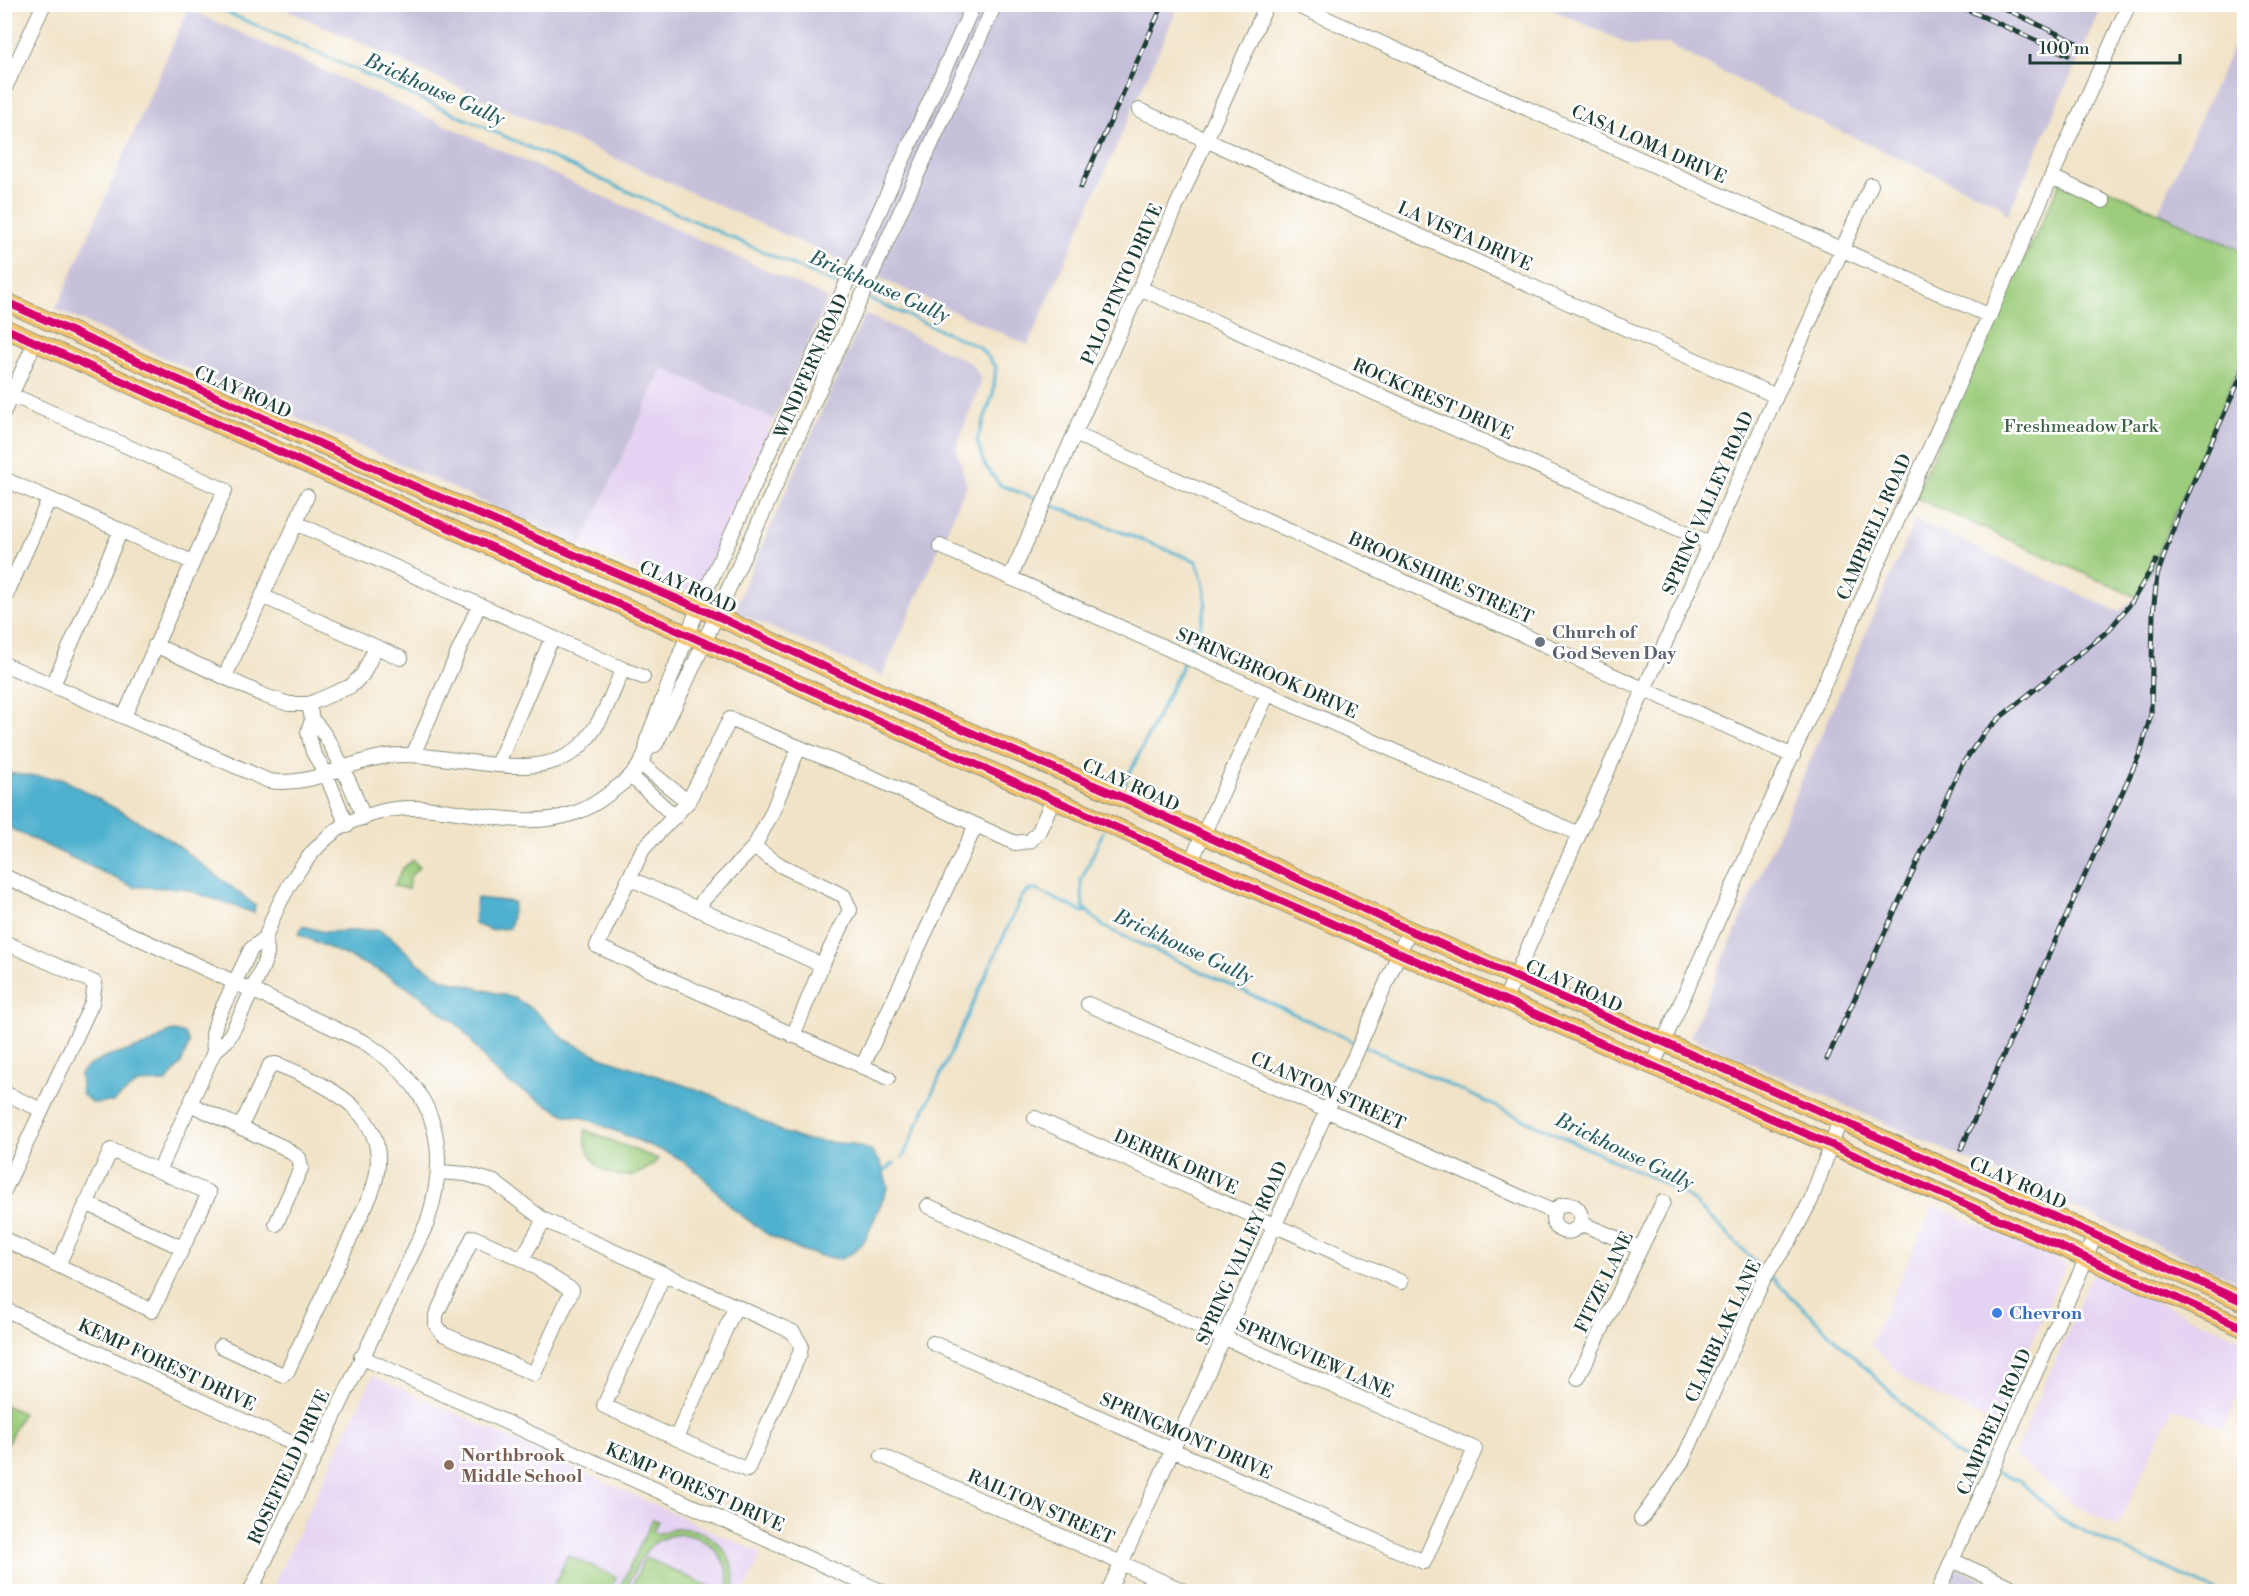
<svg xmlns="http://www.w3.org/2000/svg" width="2249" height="1596" viewBox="0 0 2249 1596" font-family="'Libre Bodoni',serif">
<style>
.built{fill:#e4d3f2}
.industrial{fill:#c6c0da}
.green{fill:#9ccc7b;stroke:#5e8458;stroke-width:1.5}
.water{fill:#50b1cf;stroke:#387782;stroke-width:1.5}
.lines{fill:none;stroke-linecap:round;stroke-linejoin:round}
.stream{stroke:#50b1cf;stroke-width:3}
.minor-casing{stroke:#88907e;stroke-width:16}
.major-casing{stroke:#88907e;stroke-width:20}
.minor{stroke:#fff;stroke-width:14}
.major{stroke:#f3c26a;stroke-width:18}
.rail-casing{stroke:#1f3d34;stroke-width:5}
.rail{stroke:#fff;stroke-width:3;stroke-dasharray:9;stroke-linecap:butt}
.cycleway-casing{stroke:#fff;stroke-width:11}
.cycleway{stroke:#d6006c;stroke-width:8}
.worship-dot{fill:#6b7280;stroke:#fff;stroke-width:2}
.shop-dot{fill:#3f7fe0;stroke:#fff;stroke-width:2}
.education-dot{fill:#8d6e63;stroke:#fff;stroke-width:2}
.labels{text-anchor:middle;stroke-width:5;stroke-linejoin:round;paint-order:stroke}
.street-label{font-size:18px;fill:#1f3d34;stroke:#fff}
.park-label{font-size:18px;fill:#3e6146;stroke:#fff}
.worship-label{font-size:18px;font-weight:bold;fill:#5b616d;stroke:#fff;text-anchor:start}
.shop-label{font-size:18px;font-weight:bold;fill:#366cbe;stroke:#fff;text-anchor:start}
.education-label{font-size:18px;font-weight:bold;fill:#785e54;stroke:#fff;text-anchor:start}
.water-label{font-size:20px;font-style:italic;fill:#2e6062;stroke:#fff}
</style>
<rect width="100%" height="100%" fill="#fff"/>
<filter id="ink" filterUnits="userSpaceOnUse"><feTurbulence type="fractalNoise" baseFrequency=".0167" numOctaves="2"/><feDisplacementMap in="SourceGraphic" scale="12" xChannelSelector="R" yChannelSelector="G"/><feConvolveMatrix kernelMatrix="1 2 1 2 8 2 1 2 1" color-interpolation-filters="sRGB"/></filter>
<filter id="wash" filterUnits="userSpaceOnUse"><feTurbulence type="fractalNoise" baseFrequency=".008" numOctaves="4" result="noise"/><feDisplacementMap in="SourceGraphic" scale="24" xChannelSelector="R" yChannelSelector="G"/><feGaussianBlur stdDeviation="1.35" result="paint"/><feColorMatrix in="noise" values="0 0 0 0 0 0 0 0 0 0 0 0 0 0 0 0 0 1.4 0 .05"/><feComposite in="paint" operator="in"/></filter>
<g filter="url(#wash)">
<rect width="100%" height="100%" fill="#f1e3c7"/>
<path class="built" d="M663,368L774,419L697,592L681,589L581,546Z
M1934,1205L2066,1264L1996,1424L1911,1383L1870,1345Z
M2092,1274L2244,1340V1380L2224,1429L2173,1407L2117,1527L2077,1506L2014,1456Z
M373,1376L762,1554L745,1591L270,1592Z"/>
<path class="industrial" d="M276,5H1179L1028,345Z
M1542,5H2103L2007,216L2001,205L1831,127L1667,44L1633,46Z
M188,9L828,298L774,419L663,368L581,546L56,309Z
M2244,22V252L2158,212Z
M865,314L971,363L982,380L956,448L967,485L882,676L736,612L741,593Z
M2244,355V1284L1690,1036L1915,520L2119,612L2136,597L2150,571Z
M1955,1567L2009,1592H1944Z"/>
<path class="green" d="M2065,172L2113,191L2244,252V355L2150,571L2136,597L1914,497Z
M413,860L419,867L410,877L408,889L394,886L403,868Z
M585,1130L658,1159C630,1192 582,1173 585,1130Z
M5,1405L22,1413L5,1449Z
M653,1519L658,1521L653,1532L658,1534C698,1515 740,1548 734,1591H728C735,1549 685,1516 651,1546C638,1558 632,1577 625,1591H618Z
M568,1555L616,1577L609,1591H552Z
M645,1557L719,1591H630Z"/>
<path class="water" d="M5,773L63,779L166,837L255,905L254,913L182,888L134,887L5,826Z
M477,898L514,902L510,928L491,930L474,924Z
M303,926L324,932L379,930L392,938L418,963L443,979L515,998L535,1011L564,1039L601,1057L710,1094L782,1132L805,1140L851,1144L870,1150L881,1163L888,1187L866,1238L855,1251L841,1259L820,1256L795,1248L767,1234L733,1209L698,1172L675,1156L582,1117L566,1115L510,1084L490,1066L462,1028L415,992L380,971L298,934Z
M174,1031L185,1034L189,1043L181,1064L166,1082L138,1083L113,1102L92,1103L82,1094L80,1074L88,1066L107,1057L148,1045L167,1033Z"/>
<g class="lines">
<path class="stream" d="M208,4L840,286
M865,297L979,347L996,367L993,394L977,440L984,464L1000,485L1040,500
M1049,504L1196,561C1213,602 1206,616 1187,654
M1122,789L1185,660
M1103,832L1081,881L1083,907L1104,927L1355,1042
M1364,1046L1661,1182L1692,1200L1765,1271
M903,1157L1022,896L1028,891L1036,890L1083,912L1087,911
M884,1171L894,1163
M1770,1276L1955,1454L1988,1468
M1997,1472L2019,1480L2064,1522L2218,1592"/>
</g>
</g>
<g filter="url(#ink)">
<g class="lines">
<defs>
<path id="minor" d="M1294,4L1990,316
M4,90L44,4
M1139,110L1776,396
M2052,177L2103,201
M1140,288L1710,543
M12,395L225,490L124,717
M4,411L35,342
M1075,434L1793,756
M4,479L192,562
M307,496L296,523L623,669
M940,546L1579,834
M1010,578L1267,4
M262,596L401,658
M4,600L49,499
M155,645L265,696L289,704H309L351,686L363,674L376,647
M4,664L269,781C316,787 343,762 388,756C446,748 543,792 585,741C603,721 612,693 623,669L643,677
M225,676L296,523
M53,685L121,530
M309,704L312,720L308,732L313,752L326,774L347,826
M312,720C330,734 355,795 364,818
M648,749L656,744L682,691L995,4
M413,755L479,605
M498,763L552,638
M641,764L688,802
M631,776L675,817
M754,847L780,865L844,896L850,910L822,965L793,1036
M1191,861L1268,693
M4,876L364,1042C434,1086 453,1145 427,1223L250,1592
M629,878L822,965
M699,910L703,900L754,847L771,815L799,747
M4,942L95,983L92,1003L42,1110
M1505,999L1871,185
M1088,1004L1554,1212
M4,1018V1019
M214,1052L213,1034L217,1019L251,949L265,938
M1653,1065L2129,4
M862,1067L975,827
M888,1078L597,946L643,849L688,802L730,719L876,779L1015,843L1030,841L1039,831L1054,797
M4,1093L42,1110L4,1191
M190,1104L285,1148L299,1158L301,1168L276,1224
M1035,1118L1401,1282
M159,1171L214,1052C218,1048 223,1044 227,1040C233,1033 266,962 267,954C268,948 264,942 266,936C280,894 313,837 355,820C367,816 382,810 395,809C455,802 515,834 575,813C593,807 609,794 624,782C637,771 648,757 647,740L698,608L974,4
M439,1172L466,1174L494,1182L544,1220L793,1332L801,1345L800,1353L747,1470L604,1406L664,1274
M86,1203L182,1248
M1553 1218a14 14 0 1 1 28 0a14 14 0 1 1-28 0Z
M928,1206L1475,1449L1424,1562L933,1343
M1580,1223L1640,1248
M4,1239L152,1311L209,1193L111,1150L58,1265
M522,1259L473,1237L436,1315V1325L443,1334L534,1374L572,1290L522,1259L544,1220
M4,1309L315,1454
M221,1346L283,1375L287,1372L371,1194C400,1120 334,1086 276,1064L270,1065L240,1128
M361,1357L883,1592
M1578,1378L1663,1202
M676,1438L736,1306
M882,1456L1186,1592
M1641,1519L1683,1460L1764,1278L1791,1238L1811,1200L1840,1120
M1952,1560L2022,1592
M1108,1592L1327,1110L1354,1058L1409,930
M1938,1592L2087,1257L2094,1234"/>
<path id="major" d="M4,301L416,487L717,616L909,706L1131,801L1409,930L1840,1120L2244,1302
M4,328L1191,861L2244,1328"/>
</defs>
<use href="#minor" class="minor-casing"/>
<use href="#major" class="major-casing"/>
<use href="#minor" class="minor"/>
<use href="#major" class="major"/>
<defs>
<path id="rail" d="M1955,4L2068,55
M1995,4L2075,42
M1081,187L1163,4
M1827,1059L1961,766L1984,733L2003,715L2109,630L2131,603L2156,561
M1961,1149L2141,751L2151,714L2153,614L2157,576L2177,518L2244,370"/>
</defs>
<use href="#rail" class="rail-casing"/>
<use href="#rail" class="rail"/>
<defs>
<path id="cycleway" d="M4,301L416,487L717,616L909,706L1131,801L1409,930L1840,1120L2244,1302
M4,328L1191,861L2244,1328"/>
</defs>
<use href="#cycleway" class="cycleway-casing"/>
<use href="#cycleway" class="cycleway"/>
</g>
</g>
<circle class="worship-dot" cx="1540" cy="642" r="6"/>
<circle class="shop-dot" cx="1997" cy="1313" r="6"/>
<circle class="education-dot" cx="449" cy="1465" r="6"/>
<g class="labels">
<g class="street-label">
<text transform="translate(1649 144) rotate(24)" y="6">CASA LOMA DRIVE</text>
<text transform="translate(1465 236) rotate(24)" y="6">LA VISTA DRIVE</text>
<text transform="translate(1122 284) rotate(-66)" y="6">PALO PINTO DRIVE</text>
<text transform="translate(811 366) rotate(-66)" y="6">WINDFERN ROAD</text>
<text transform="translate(243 392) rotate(24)" y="6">CLAY ROAD</text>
<text transform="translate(1433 399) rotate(24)" y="6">ROCKCREST DRIVE</text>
<text transform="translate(1708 503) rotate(-66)" y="6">SPRING VALLEY ROAD</text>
<text transform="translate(1874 527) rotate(-66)" y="6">CAMPBELL ROAD</text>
<text transform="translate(1441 578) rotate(24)" y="6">BROOKSHIRE STREET</text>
<text transform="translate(688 587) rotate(24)" y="6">CLAY ROAD</text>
<text transform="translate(1267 673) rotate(24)" y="6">SPRINGBROOK DRIVE</text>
<text transform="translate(1131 785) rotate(24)" y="6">CLAY ROAD</text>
<text transform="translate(1574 986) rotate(24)" y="6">CLAY ROAD</text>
<text transform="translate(1328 1091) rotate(24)" y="6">CLANTON STREET</text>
<text transform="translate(1176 1162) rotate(24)" y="6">DERRIK DRIVE</text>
<text transform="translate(2018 1183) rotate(24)" y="6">CLAY ROAD</text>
<text transform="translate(1242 1253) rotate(-66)" y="6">SPRING VALLEY ROAD</text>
<text transform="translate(1604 1282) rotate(-64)" y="6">FITZE LANE</text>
<text transform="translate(1723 1331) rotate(-65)" y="6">CLARBLAK LANE</text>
<text transform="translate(1315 1358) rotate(24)" y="6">SPRINGVIEW LANE</text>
<text transform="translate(167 1365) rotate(25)" y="6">KEMP FOREST DRIVE</text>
<text transform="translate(1994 1422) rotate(-66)" y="6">CAMPBELL ROAD</text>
<text transform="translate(1186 1436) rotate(24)" y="6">SPRINGMONT DRIVE</text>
<text transform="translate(289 1467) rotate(-65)" y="6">ROSEFIELD DRIVE</text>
<text transform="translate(695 1487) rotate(24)" y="6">KEMP FOREST DRIVE</text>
<text transform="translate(1041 1507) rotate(24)" y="6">RAILTON STREET</text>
</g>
<g class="park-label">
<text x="2081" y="432">Freshmeadow Park</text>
</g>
<g class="worship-label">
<text x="1552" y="638">Church of<tspan x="1552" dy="21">God Seven Day</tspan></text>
</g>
<g class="shop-label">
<text x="2009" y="1319">Chevron</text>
</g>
<g class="education-label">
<text x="461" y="1461">Northbrook<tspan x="461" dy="21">Middle School</tspan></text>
</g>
<g class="water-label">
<text transform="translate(435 89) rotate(24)" y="7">Brickhouse Gully</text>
<text transform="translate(880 286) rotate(24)" y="7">Brickhouse Gully</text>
<text transform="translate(1184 946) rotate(25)" y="7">Brickhouse Gully</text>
<text transform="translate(1625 1151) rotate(26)" y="7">Brickhouse Gully</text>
</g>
</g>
<rect width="2249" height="1596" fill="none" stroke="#fff" stroke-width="24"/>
<path d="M2030 54v9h150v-9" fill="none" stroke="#1f3d34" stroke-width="3"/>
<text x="2039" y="54" font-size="18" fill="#1f3d34" stroke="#ffffff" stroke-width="4.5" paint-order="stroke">100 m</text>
</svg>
